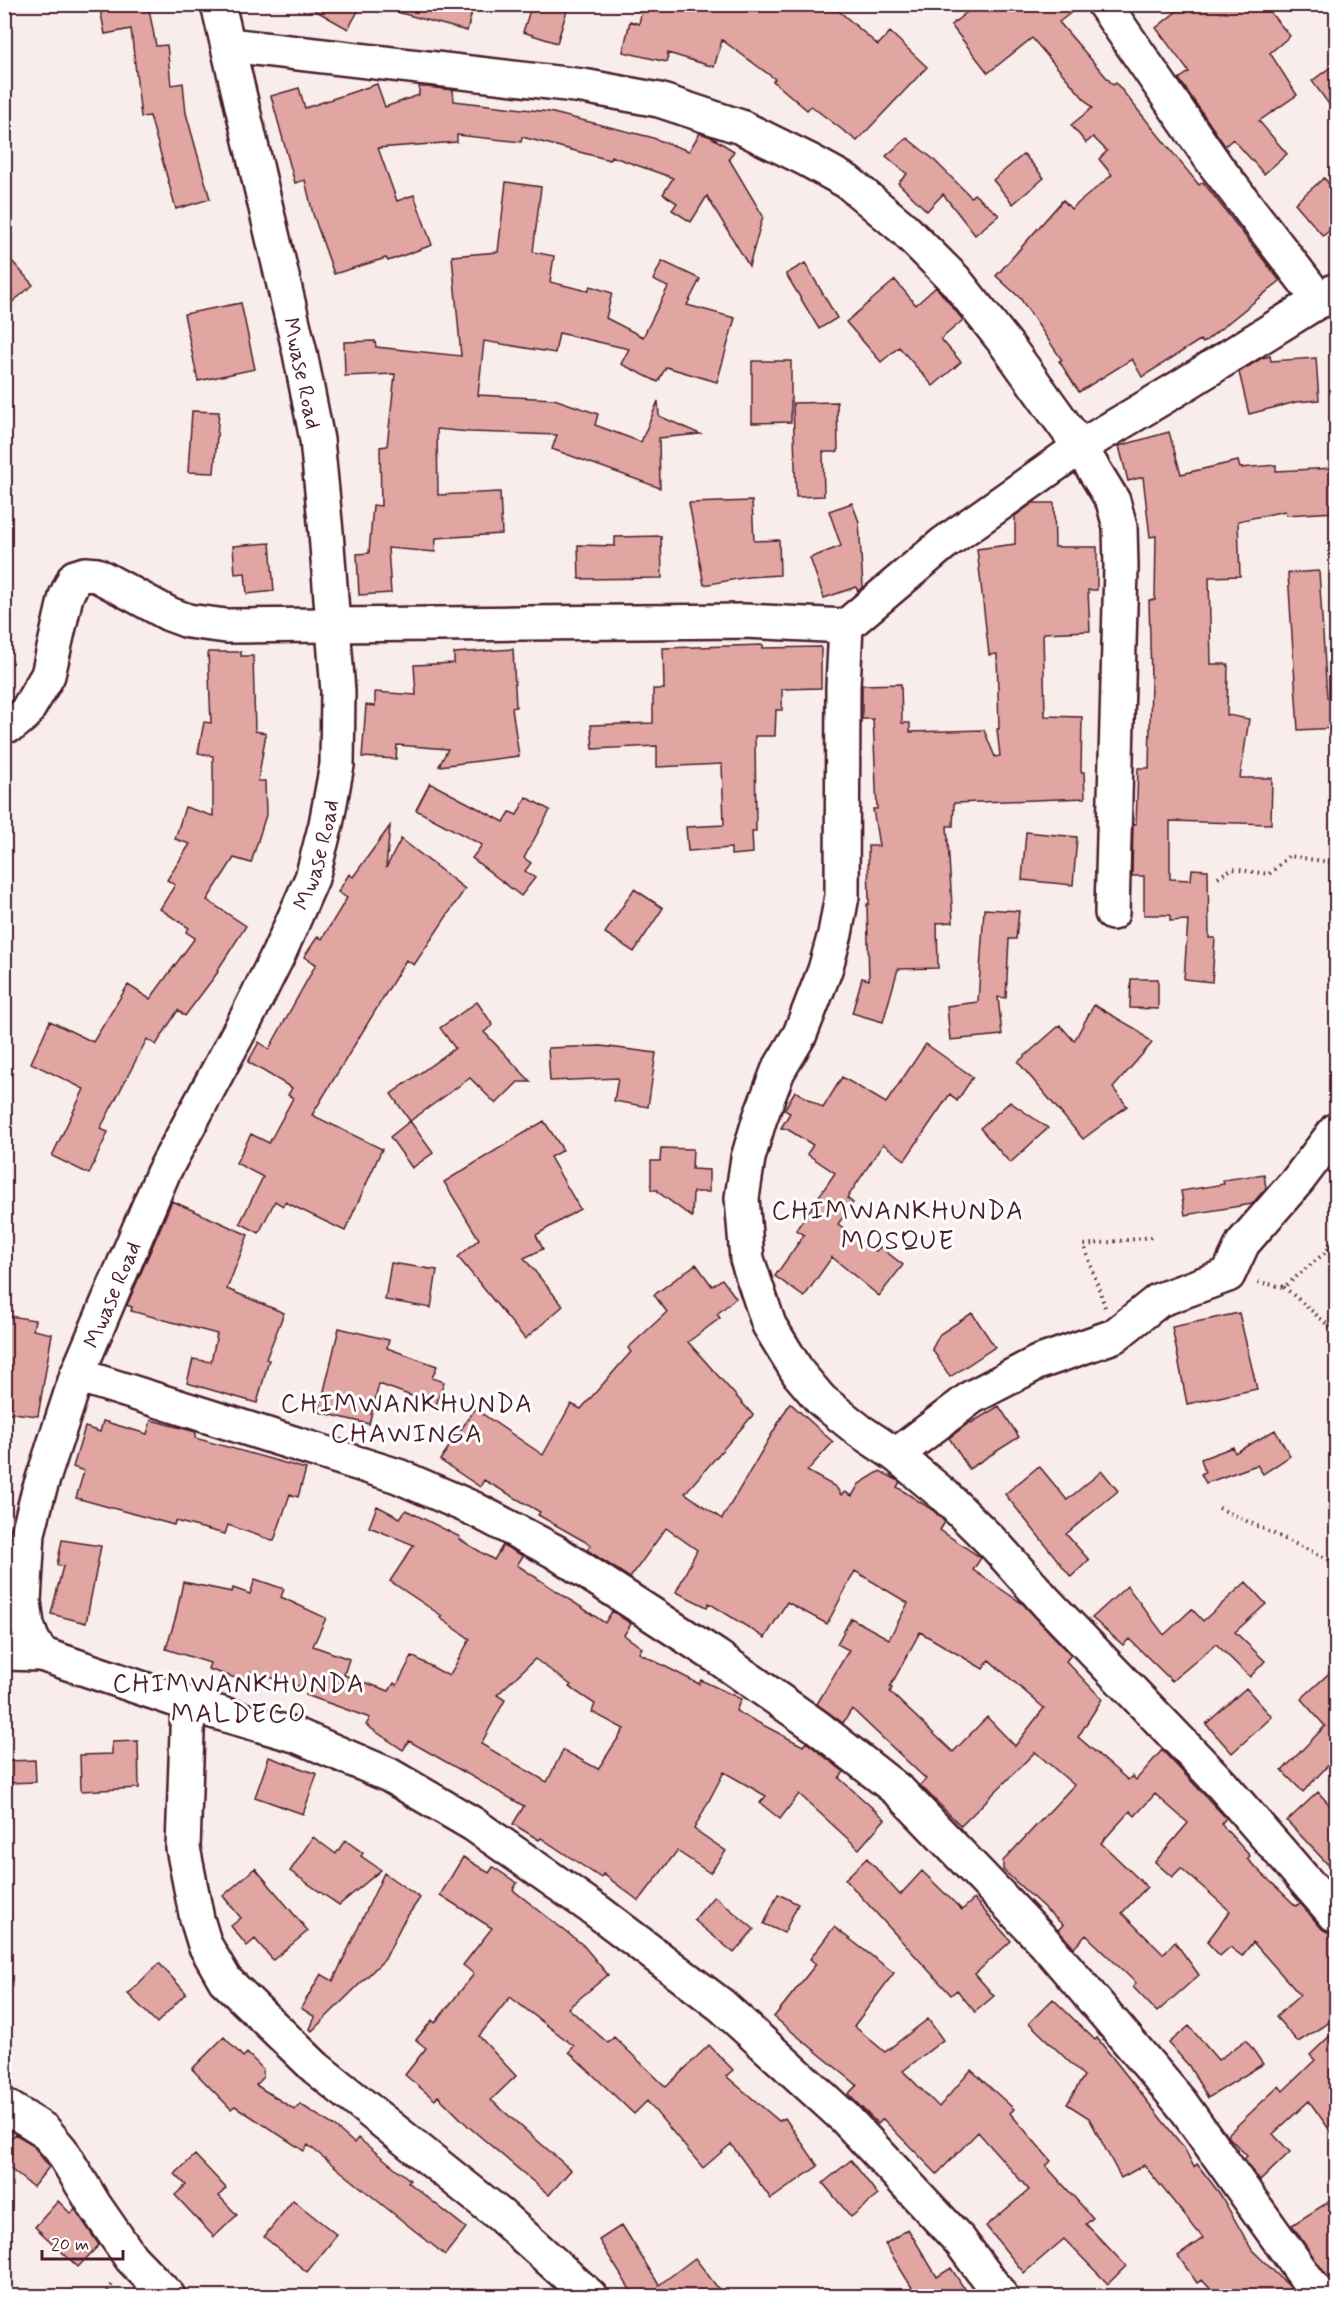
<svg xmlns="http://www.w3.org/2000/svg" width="1341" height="2301" viewBox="0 0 1341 2301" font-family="Mynerve,sans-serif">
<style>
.building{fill:#e1a6a2;stroke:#4a1f2b;stroke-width:1.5;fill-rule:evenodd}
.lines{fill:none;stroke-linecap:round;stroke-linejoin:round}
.minor-casing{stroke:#4a1f2b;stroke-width:38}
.path{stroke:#4a1f2b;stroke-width:4;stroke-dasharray:1.5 4.5;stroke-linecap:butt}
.minor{stroke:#fff;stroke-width:33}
.labels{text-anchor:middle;stroke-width:6;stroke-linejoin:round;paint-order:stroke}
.street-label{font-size:22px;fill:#4a1f2b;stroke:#fff}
.quarter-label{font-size:26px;letter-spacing:1.5px;fill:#4a1f2b;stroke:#fff}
</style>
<rect width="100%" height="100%" fill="#f9edec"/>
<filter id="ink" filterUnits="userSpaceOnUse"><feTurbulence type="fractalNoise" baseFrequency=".0167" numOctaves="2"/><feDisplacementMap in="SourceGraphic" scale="12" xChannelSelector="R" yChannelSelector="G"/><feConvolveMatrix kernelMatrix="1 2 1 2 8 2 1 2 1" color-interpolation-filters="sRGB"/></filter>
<g filter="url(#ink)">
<path class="building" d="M99,4H148L156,46L167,45L171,85L183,83L186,113L210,199L176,209L150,116L141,117L131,29L105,34Z
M304,4H362L348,29Z
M394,4H474L467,31L393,11Z
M532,4H569L557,43L523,32Z
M643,4H831L878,45L890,32L927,67L857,141L811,106L807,110L773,81L775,79L722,40L714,67L668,53L667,62L623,52L630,21L639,24Z
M977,4H1082L1059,22L1113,85L1116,83L1199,185L1203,182L1280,281L1203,343L1200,340L1142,377L1132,359L1079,392L1059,361L1062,360L1020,298L996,276L1063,200L1071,209L1112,175L1099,159L1107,151L1093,137L1086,143L1071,125L1092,108L1032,38L988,73L951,25Z
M1186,4H1263L1290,36L1270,53L1297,95L1259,121L1287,154L1264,174L1233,139L1225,146L1179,79L1189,72L1156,28Z
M1336,63V114L1312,81Z
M377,84L385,107L419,95V87H427L453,90L454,101L549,112L650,137L689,151L700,133L711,137L734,151L729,159L763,216L749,266L707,196L691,222L672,210L677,203L663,194L673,178L611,156L610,160L522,137L521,142L457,135V142L378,148L397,201L414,195L432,245L388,261L386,258L334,274L313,214L305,180L295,183L271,96L299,88L305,108Z
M907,138L932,158L971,197L974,194L999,215L975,235L943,194L927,211L898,183L907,174L886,156Z
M1024,154L1044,178L1013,204L993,180Z
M1324,178L1336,192V225L1323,236L1295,203Z
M506,182L541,187L533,252L554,256L550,282L588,291L590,286L612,293L606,318L643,337L668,287L653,280L662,261L700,279L687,305L735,318L717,382L666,367L658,382L621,364L629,349L559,333L555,353L484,341L478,395L554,399L598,414L595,425L641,442L658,401L659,416L700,434L659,438L660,488L552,449L557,435L470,432L437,429L438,495L500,492L502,534L436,538L435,552L388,548L391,593L359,595L357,554L369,553L373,505L381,506L380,447L387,446L395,374L345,376L344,342L375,341L376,347L461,356L452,256L498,252Z
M4,252L33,285L4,309Z
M805,263L837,318L819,329L786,274Z
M895,280L916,305L936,287L963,320L941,339L961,362L933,386L899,347L881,362L846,322Z
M241,303L255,369L198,381L184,314Z
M1270,356L1271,361L1316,358L1319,400L1296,402L1249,414L1239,372L1262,358Z
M752,361H791V422L752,423Z
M837,402L838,452H823L824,496L796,497L793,403Z
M192,411L219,412L214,473L188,472Z
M1169,432L1181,474L1238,461L1240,468L1276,465V471L1333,468L1335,512L1286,515L1285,511L1238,521L1240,576L1209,577L1211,664H1228L1227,715L1249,719L1240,778H1272L1271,824L1170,821V879L1191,880L1192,869L1208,870L1209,938H1215L1212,982L1184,979L1188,920L1170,921V915H1144V876H1132L1133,824H1136L1138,768H1149L1151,680L1149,600H1155L1156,536L1150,537L1143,477L1128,481L1119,446Z
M752,501L754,541L779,540L780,575L748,577L704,585L689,503Z
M852,503L859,522L863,587L858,591L856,587L824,598L810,558L841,546L829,511Z
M1033,503H1054L1055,547H1097V590H1088L1090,631L1043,633L1045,716L1082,717L1081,772H1084L1085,798L954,803L953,826H947L953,922L937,923L938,968L898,969L883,1022L852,1013L862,978L869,980L867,904H869L868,846H879L873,809H877L873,719H862V685L901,684L902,723H910V732L984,730L995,757L1000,756L997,729H999L997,654L989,655L977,549L1015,544V516Z
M661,536L662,578L579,579L578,545L615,546V537Z
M270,543L274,591L247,594L245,573L235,574L233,546Z
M1319,571L1327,697L1336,696V728L1298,730L1288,573Z
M763,645V648L821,647V688L782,689V710H776L775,736H755L756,831H752L753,853L731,855V848L688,851L686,827L724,825L722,764L657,767V746L593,749L591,725L653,723V689H664L663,648Z
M513,649L516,707L512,708L519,756L439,766L448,749L397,745L396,759L362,757L366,705L375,706V692L416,695L414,665L454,663V653Z
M208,652H241V656H253L255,731L266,733L258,781H265L266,815L251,863L234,858L207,900L246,926L217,971L218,972L185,1016L178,1010L156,1045L147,1039L100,1129L108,1132L89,1174L52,1156L84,1089L31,1063L50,1021L93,1042L128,985L150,999L195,938L186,932L189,928L160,909L175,885L167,880L190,844L175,839L185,807L213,816V756L198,753L204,722L211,723Z
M430,783L504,822L510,812L517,815L526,797L550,810L524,858L531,863L525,871L535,878L521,896L472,858L482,845L416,810Z
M390,826L386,868L401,839L465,889L414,965L406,960L312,1115L382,1149L345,1231L285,1202L283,1206L275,1201L259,1233L240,1223L263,1177L236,1163L251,1134L269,1143L293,1098L288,1095L292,1088L248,1062L259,1042L269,1049L316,964L304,957L318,936L322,939L347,898L338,892L349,874L353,877Z
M1026,832L1077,837L1073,885L1022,880Z
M634,889L663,908L634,952L605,933Z
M984,909L1019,911L1016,939H1009L1006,998L998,997L1002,1035L950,1040L947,1006L978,1002Z
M1131,979H1158V1009L1130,1008Z
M477,1002L493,1025L484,1032L531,1082H518L496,1104L470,1078L410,1121L391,1094L455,1048L440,1028Z
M1094,1005L1136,1029L1152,1043L1113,1088L1127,1106L1083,1139L1018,1062L1060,1025L1074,1041Z
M926,1044L973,1077L957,1101L950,1094L905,1160L883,1144L847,1198L853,1203L838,1224L876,1251L880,1247L903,1265L879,1296L832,1257L804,1297L775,1276L804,1235L796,1230L835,1173L807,1154L813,1145L787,1129L781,1128L790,1113L784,1110L795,1091L823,1108L842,1077L886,1103Z
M601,1046L656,1053L648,1107L614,1101L618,1078L550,1081L548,1048Z
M1010,1102L1048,1128L1010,1163L980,1128Z
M410,1121L433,1153L412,1168L390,1137Z
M544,1121L563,1150L550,1157L580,1209L536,1235L543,1249L524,1258L563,1306L525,1339L458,1257L479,1239L444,1182Z
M661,1148L693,1149L692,1169L709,1170V1192H693L692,1217L658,1192V1190H651V1161H660Z
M1264,1174L1266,1188L1252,1204L1185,1215L1181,1191L1224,1184L1223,1180Z
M172,1201L248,1235L227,1289L284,1313L266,1359L269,1360L257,1403L187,1383L193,1359L211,1362L217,1334L131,1311L132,1307L127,1305Z
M391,1263L437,1270L431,1308L385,1300Z
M696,1264L712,1286L722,1279L736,1298L717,1314L720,1318L688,1342L753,1415L685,1493L722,1519L790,1403L833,1442L807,1471L836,1487L841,1495L845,1492L852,1496L859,1484L880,1471L897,1480L900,1482L897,1487L934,1511L945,1522L940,1530L981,1558L973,1570L1023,1604L1071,1655L1066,1661L1102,1699L1078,1737L1128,1780L1132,1776L1136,1780L1162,1750L1226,1818L1221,1824L1250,1856L1247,1859L1296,1906L1300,1903L1322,1929L1329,1933L1336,1934V2018L1298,2042L1276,2017L1300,1995L1253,1942L1242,1956L1230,1947L1220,1956L1207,1942L1230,1911L1181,1868L1172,1877L1155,1862L1188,1823L1155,1794L1135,1816L1130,1811L1101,1843L1147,1887L1122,1913L1163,1954L1175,1942L1199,1975L1157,2012L1133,1987L1136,1983L1086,1935L1074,1948L1058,1930L1063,1925L1003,1870V1861L1074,1785L1035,1752L961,1826L920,1785L926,1779L852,1709L843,1723L817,1704L849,1650L837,1644L851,1618L889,1639L908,1603L855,1571L827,1624L787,1602L765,1638L709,1603L707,1607L676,1592L697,1550L666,1528L630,1578L587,1550L591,1545L538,1515L540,1512L484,1480L480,1487L440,1460L475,1409L543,1455L571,1404L581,1409L631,1352L628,1348L667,1312L654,1295ZM920,1632L983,1669L989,1660L1044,1708L1015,1746L987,1717L953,1752L890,1692L892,1688L890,1687Z
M972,1313L995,1347L950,1377L932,1349L940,1334Z
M1239,1313L1257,1389L1187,1404L1172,1327Z
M4,1315L35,1320L33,1330L52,1334L38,1416L4,1412Z
M339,1328L389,1340L387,1348L437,1366L432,1378L444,1382L436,1405L379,1384L369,1424L319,1412Z
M999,1406L1019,1437L969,1469L949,1438L970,1422L971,1423Z
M151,1420L196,1432L195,1438L306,1469L298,1497L290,1494L274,1541L228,1525L225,1534L175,1521L174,1525L76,1498L84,1471L73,1467L85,1427L100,1432L103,1421L147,1434Z
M1275,1430L1290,1456L1263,1474L1257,1465L1206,1483L1201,1474L1205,1472L1201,1459L1233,1447L1235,1453Z
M1039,1466L1067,1500L1102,1471L1118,1491L1066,1534L1089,1560L1071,1577L1005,1494Z
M377,1506L400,1518L406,1510L460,1537L459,1539L494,1560L503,1545L523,1556L517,1565L605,1623L612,1611L631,1624L624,1635L642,1648L639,1653L699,1684L701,1680L741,1699L736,1711L803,1746L806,1742L844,1772L839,1778L885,1819L859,1849L799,1794L780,1819L760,1803L766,1796L724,1772L694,1829L726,1851L710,1873L677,1851L639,1901L603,1874L601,1878L541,1838L539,1840L513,1824L524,1806L409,1741L403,1750L366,1725L370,1718L306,1695L309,1689L251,1672L248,1682L208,1669L210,1663L166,1649L176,1616L183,1582L232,1592L233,1588L250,1594L255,1579L284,1589L281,1597L326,1618L313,1646L349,1659L344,1675L389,1691L394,1683L397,1685L412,1656L449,1676L470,1639L440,1618L442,1616L390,1581L414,1545L369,1527ZM535,1659L571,1685L569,1687L595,1704L592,1712L624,1729L598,1769L563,1750L547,1782L481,1744L505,1700L497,1695Z
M62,1540L101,1546L86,1623L51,1614L63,1566L57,1565Z
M1246,1582L1266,1604L1235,1632L1265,1661L1250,1677L1216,1644L1172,1681L1129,1639L1123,1645L1092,1618L1127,1586L1164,1635L1192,1609L1203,1621Z
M1336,1667V1757L1303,1792L1282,1771L1325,1726L1301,1699Z
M1246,1688L1272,1717L1232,1753L1206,1724Z
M138,1741L139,1788L81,1791L80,1755L112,1754V1742Z
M269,1757L317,1774L303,1814L255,1797Z
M35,1760L36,1782L9,1783L8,1761Z
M1318,1792L1336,1812V1888L1327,1877L1334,1871L1287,1821Z
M313,1837L336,1854L345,1840L363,1853L361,1856L381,1870L339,1905L290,1871Z
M463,1857L489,1873L493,1867L517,1883L513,1890L583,1945L608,1975L568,2008L608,2043L614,2037L666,2087L709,2045L733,2070L726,2076L779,2121L785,2118L818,2166L771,2199L731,2144L703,2168L647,2101L634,2114L569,2052L574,2046L510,1997L479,2036L516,2076L491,2100L571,2170L549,2195L469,2127L438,2096L435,2100L405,2075L426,2048L416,2040L432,2020L435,2023L474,1974L463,1965L492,1928L440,1895Z
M867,1858L900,1895L922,1871L962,1910L974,1899L1011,1941L975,1974L994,1996L975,2012L957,1990L951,1995L845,1879Z
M255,1868L308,1931L273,1960L255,1939L247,1946L231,1926L241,1918L223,1896Z
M384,1873L420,1898L402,1924L385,1959L312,2031L310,2029L315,2017L301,2008L321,1974L333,1981Z
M778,1894L798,1904L784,1933L764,1924Z
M714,1896L754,1929L734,1953L694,1920Z
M834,1927L894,1973L854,2026L885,2052L928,2019L943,2040L903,2071L939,2107L971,2070L1014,2109L1010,2113L1051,2161L1046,2166L1093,2218L1086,2224L1126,2266L1108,2284L1064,2239L1024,2273L986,2226L1029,2190L978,2132L937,2174L883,2119L878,2124L848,2094L857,2085L774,2017L816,1964L810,1959Z
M159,1963L186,1993L157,2023L128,1994Z
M1053,1999L1095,2040L1097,2038L1184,2148L1194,2167L1197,2164L1220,2194L1252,2250L1289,2286L1296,2296H1217L1202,2280L1197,2283L1178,2256L1203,2238L1144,2165L1121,2178L1089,2118L1067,2104L1084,2076L1029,2023Z
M1189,2026L1218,2060L1246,2040L1263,2064L1208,2098L1189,2066L1169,2043Z
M1336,2030V2139L1309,2101L1273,2134L1290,2152L1260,2181L1244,2159L1247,2156L1227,2135L1279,2086L1283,2091L1315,2060L1310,2055Z
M224,2037L243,2057L247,2053L263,2069V2078L256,2085L295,2110L300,2104L333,2125L354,2143L358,2138L410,2180L408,2182L466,2228L445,2255L308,2145L304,2151L235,2106L231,2109L192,2069Z
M15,2134L32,2144L49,2167L33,2187L4,2164V2148Z
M195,2155L226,2188L219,2196L237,2215L214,2237L175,2195L186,2185L175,2174Z
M851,2160L878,2195L851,2217L823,2183Z
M1336,2197V2291L1292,2225Z
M293,2200L337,2235L307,2272L264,2237Z
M58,2201L71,2214L75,2209L99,2245L78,2267L35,2227Z
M622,2225L659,2285L695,2258L724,2296H634L599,2240Z
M908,2229L937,2277L951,2268L969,2296H905L914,2291L885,2244Z"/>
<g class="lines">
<defs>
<g id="minor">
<path d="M1104,4L1216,166L1320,301"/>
<path d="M229,45L583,86L659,100L741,127L808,160L848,182L903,228L955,280L1006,344L1080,447L1113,501L1120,527L1121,567L1112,913"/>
<path d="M846,626L843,686L842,896L835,934L825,970L800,1034L778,1071L760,1118L748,1158L742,1198L747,1259L769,1325L799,1374L821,1400L860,1431L896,1455L944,1495L997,1547L1047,1603L1222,1785L1336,1916"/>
<path d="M4,725L13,724L25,714L48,675L66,596L75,577L85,574L97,575L169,614L188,621L226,626L744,621L846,626L943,544L1080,447L1177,389L1336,290"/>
<path d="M77,1375L398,1476L474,1509L554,1551L716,1656L816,1726L900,1792L1045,1943L1181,2103L1319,2296"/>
<path d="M896,1455L972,1397L1037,1363L1114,1336L1159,1300L1228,1275L1243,1243L1298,1180L1336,1130"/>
<path d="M4,1653L41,1654L188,1704L298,1736L389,1775L473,1824L597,1911L721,2005L845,2118L960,2241L1001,2296"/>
<path id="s1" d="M41,1654L32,1639L27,1625L24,1601L28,1533L38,1494L77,1375L163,1173L247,1017L279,953L312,878L326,824L337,765L338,692L326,532L317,440L300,353L218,4"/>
<path d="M188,1704L183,1848L197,1919L205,1945L225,1980L316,2068L500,2215L590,2296"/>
<path d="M4,2105L44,2130L61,2150L95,2206L131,2258L168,2296"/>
</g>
</defs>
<use href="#minor" class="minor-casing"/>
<path class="path" d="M1218,877L1232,869L1269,874L1289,856L1336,863
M1258,1282L1284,1287L1327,1251L1336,1235
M1284,1287L1336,1332
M1105,1307L1084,1245L1153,1237
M1219,1508L1336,1563
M104,2296L113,2283"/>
<use href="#minor" class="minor"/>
</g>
</g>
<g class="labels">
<g class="street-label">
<text transform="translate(303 373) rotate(78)" y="8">Mwase Road</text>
<text dy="8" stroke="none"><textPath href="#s1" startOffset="864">Mwase Road</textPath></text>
<text dy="8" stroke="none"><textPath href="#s1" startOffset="378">Mwase Road</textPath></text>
</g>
<g class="quarter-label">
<text x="898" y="1219">CHIMWANKHUNDA<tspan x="898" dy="30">MOSQUE</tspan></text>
<text x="407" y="1412">CHIMWANKHUNDA<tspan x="407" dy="30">CHAWINGA</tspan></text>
<text x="239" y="1692">CHIMWANKHUNDA<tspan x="239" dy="30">MALDECO</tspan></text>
</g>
</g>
<rect width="1341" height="2301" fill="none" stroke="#fff" stroke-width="24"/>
<rect x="12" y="12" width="1317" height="2277" fill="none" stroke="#4a1f2b" stroke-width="2" filter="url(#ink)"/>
<path d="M42 2250v9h81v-9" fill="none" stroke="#4a1f2b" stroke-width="3"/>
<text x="51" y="2250" font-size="18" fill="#4a1f2b" stroke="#ffffff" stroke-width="4.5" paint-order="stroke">20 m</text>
</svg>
